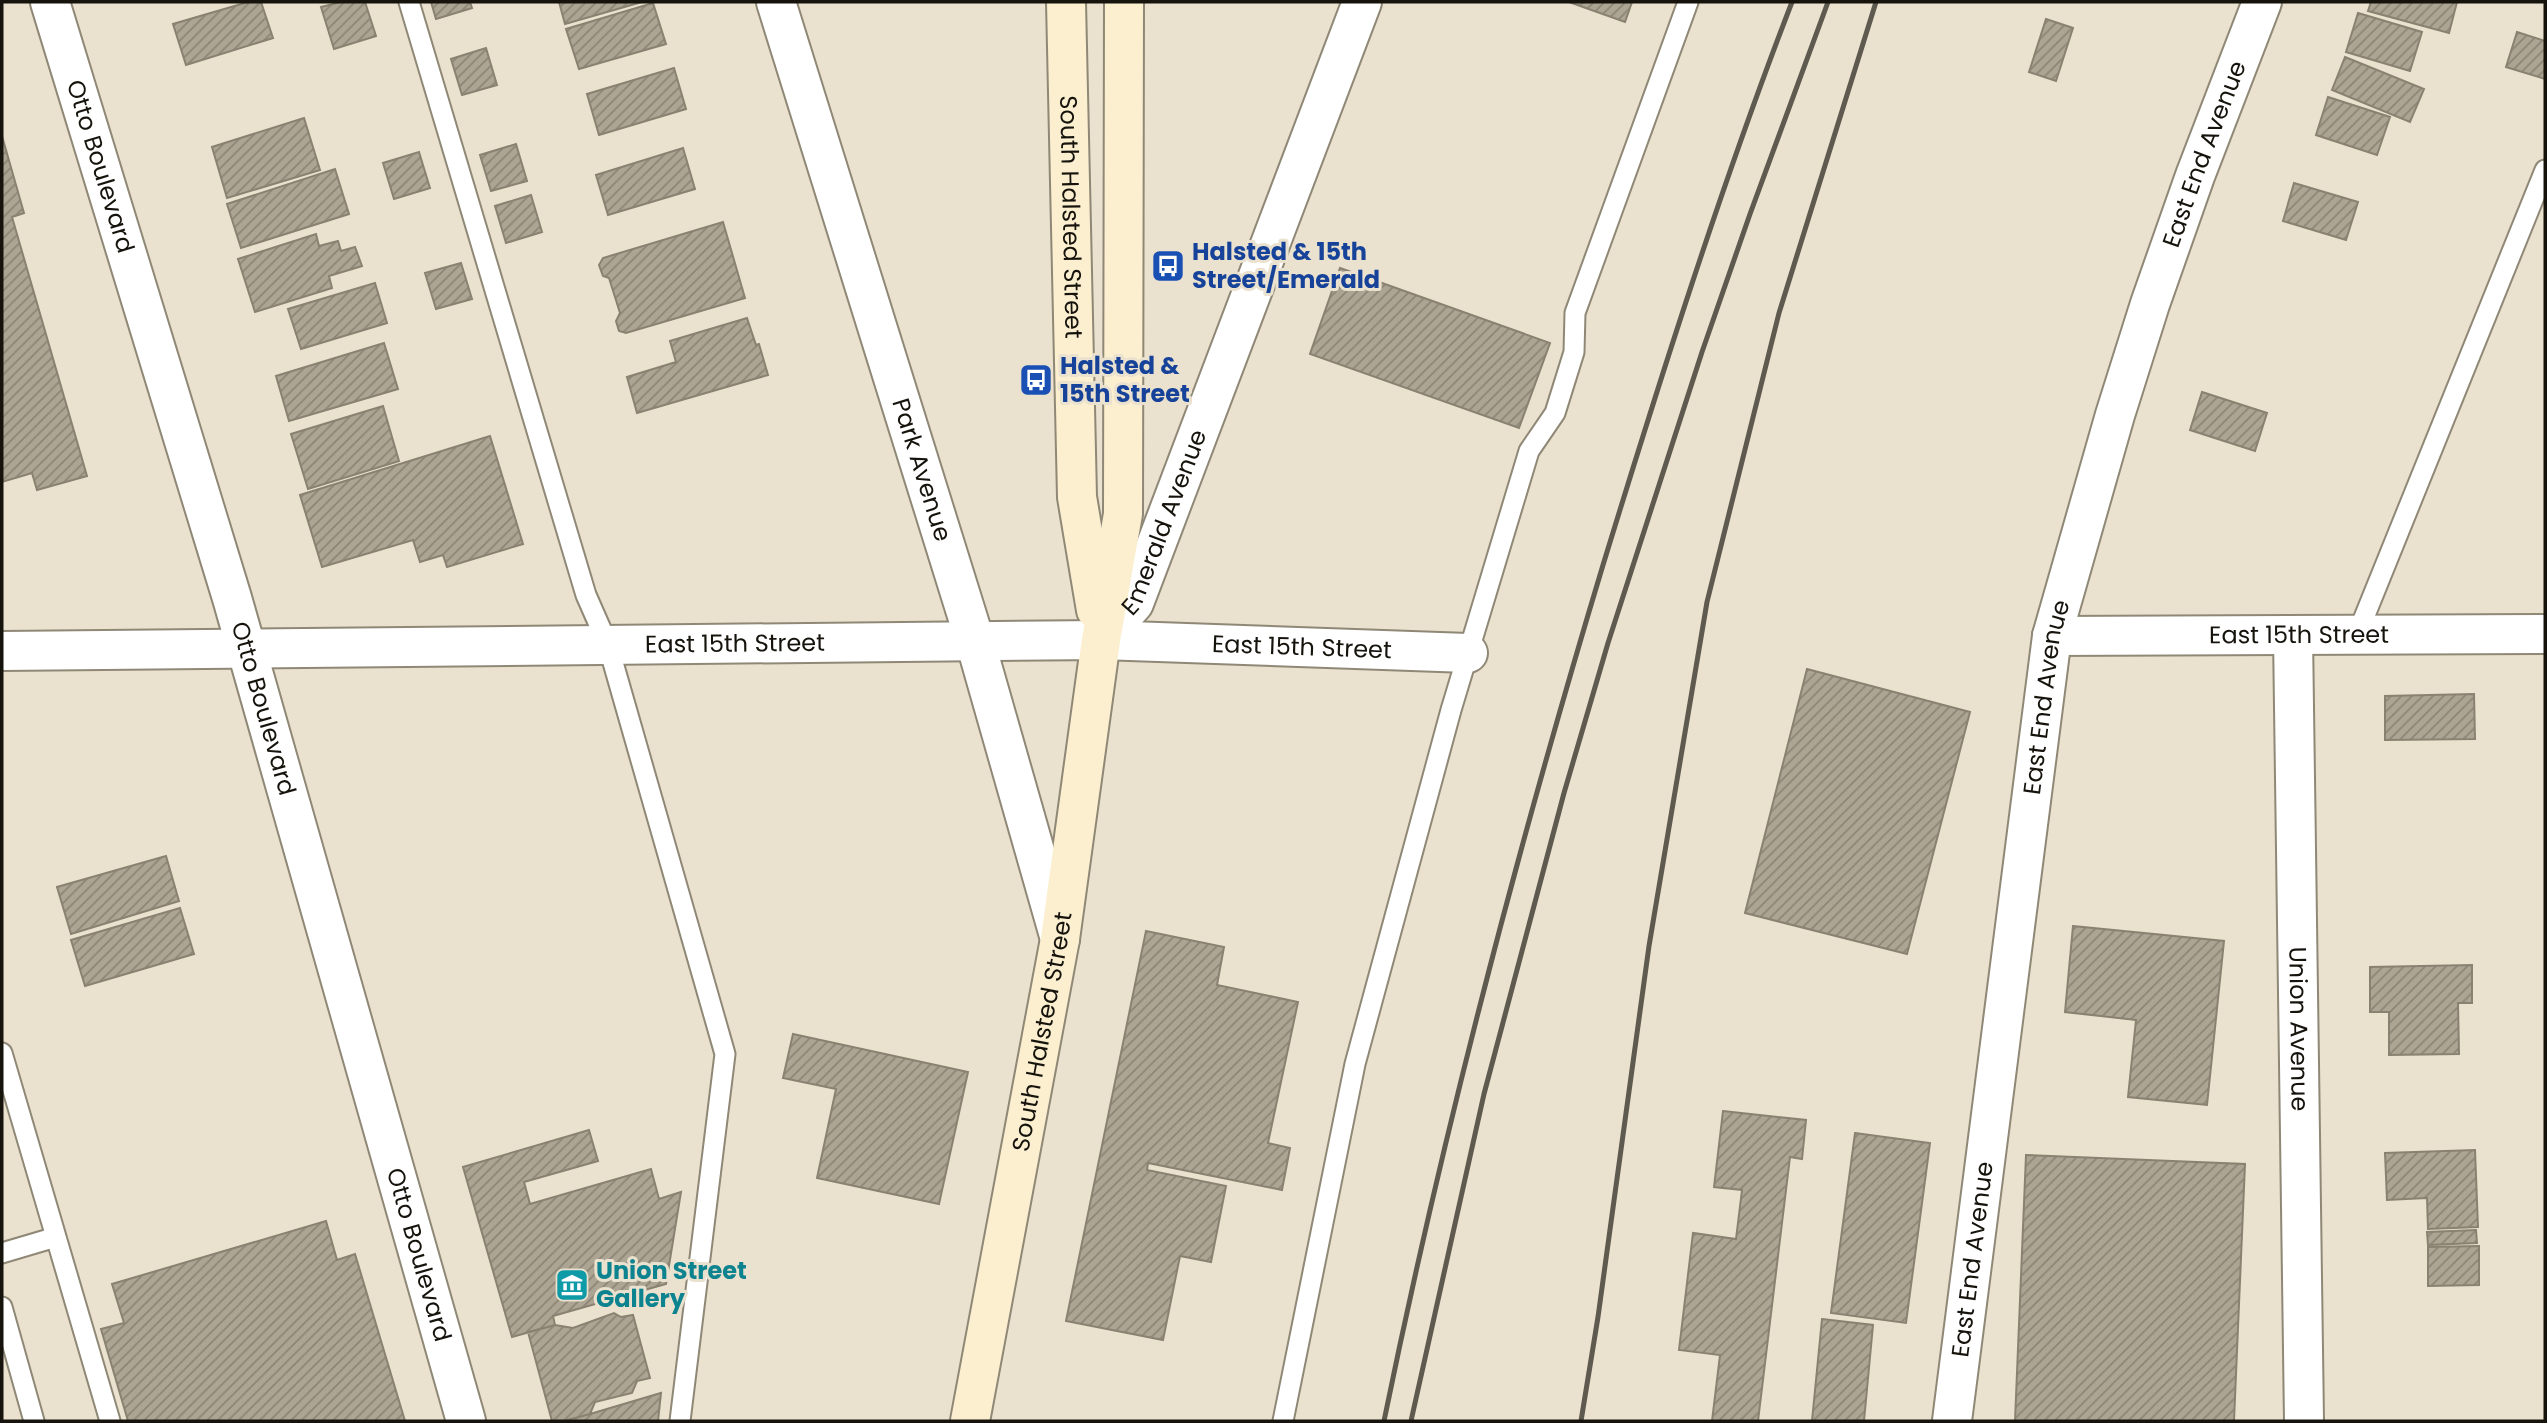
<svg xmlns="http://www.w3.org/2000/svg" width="2547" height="1423" viewBox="0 0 2547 1423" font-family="Poppins,sans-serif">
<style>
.building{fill:url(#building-hatch);stroke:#8a8271;stroke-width:2}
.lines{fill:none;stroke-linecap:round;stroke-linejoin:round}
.lane-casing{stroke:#8f8876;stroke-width:23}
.street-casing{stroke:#8f8876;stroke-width:42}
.secondary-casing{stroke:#8f8876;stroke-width:42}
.lane{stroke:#fff;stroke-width:19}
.street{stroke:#fff;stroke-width:38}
.secondary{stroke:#fbefd0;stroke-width:38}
.rail{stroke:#5f5a4f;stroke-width:5}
.labels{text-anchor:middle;stroke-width:6;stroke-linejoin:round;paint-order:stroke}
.street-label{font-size:24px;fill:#16130c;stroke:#eae1ce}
.transit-label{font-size:24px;font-weight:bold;fill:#164399;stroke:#eae1ce;text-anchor:start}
.culture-label{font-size:24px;font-weight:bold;fill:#0d838f;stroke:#eae1ce;text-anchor:start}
</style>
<defs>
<pattern id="building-hatch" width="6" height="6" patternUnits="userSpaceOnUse" patternTransform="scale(1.75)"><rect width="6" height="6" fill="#ada593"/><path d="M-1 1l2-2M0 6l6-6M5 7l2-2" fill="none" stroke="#8c8576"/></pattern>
</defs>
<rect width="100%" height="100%" fill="#eae1ce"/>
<path class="building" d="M248,2H261L273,38L186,65L173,24Z
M341,2H365L376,36L334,49L321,7Z
M431,2H470L472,8L436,19Z
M559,2H642L565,24Z
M1569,2H1632L1625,22Z
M2371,2H2457L2449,33L2368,11Z
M653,3L666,44L579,69L566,29Z
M2358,13L2422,32L2410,71L2346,52Z
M2046,19L2073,28L2056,81L2029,72Z
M2517,32L2545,41V79L2506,67Z
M486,48L497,85L462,95L451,59Z
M2345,57L2424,89L2410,122L2332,90Z
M674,68L686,109L599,135L587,94Z
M2328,97L2390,117L2377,155L2316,135Z
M304,118L320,170L227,198L212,147Z
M2,136L24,213L12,217L87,476L37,490L32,473L2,482Z
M516,144L527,181L491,191L480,155Z
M683,148L695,189L608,215L596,175Z
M419,152L430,188L394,199L383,163Z
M335,169L349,214L241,248L227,204Z
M2294,183L2358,202L2346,240L2283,221Z
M531,195L542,232L506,243L495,206Z
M723,222L745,298L626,333L619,331L616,321L620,313L609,278L603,276L599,265L603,258Z
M316,234L319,246L338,241L341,251L355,247L362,266L329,276L332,288L255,312L238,259Z
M461,263L472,299L436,309L425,273Z
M1340,268L1550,343L1519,428L1310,354Z
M375,283L387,323L301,349L288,309Z
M747,318L756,345L759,344L768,375L637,413L627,377L676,362L670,341Z
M384,343L398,389L289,421L276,376Z
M2202,392L2267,413L2255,451L2190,430Z
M383,406L399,461L308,489L291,434Z
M490,436L523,544L447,567L443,555L420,562L413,540L322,567L300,495Z
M1807,669L1970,712L1907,954L1745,913Z
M2474,694L2475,739L2385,740V696Z
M166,856L179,901L71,934L57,887Z
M180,908L194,954L85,986L71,940Z
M2073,926L2224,941L2207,1105L2128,1097L2136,1020L2065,1012Z
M1146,931L1224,947L1217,985L1298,1002L1268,1143L1290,1148L1282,1190L1148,1163L1147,1170L1226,1186L1211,1262L1180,1256L1163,1340L1066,1321Z
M2472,965V1003H2458L2459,1054L2389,1055V1012H2370V967Z
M793,1034L968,1072L939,1204L817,1178L836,1089L783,1078Z
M1723,1111L1806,1120L1802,1159L1790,1157L1758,1421H1712L1720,1355L1679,1350L1693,1233L1736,1239L1742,1190L1714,1187Z
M589,1130L598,1161L524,1182L530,1204L651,1169L659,1199L681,1192L666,1284L553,1316L555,1325L512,1337L463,1167Z
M1855,1133L1930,1143L1906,1323L1831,1313Z
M2475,1150L2478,1227L2428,1229L2427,1198L2387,1200L2385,1153Z
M2026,1155L2245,1164L2234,1421H2015Z
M326,1221L337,1260L355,1254L405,1421H128L101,1329L124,1323L112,1284Z
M2476,1230L2477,1243L2428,1245L2427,1232Z
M2479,1246V1285L2428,1286V1247Z
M614,1313L621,1317L633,1315L650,1378L637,1381L632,1393L595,1402L590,1414L564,1421H552L528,1332L555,1325L573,1328Z
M1822,1319L1873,1325L1864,1421H1812Z
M661,1393L658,1421H564L590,1414Z"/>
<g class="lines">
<defs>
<path id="lane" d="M409,2L586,595L608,645L725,1054L680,1421
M2357,635L2545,170
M2,1053L110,1421
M2,1253L56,1237
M2,1307L34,1421
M1283,1421L1355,1064L1451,710L1529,451L1555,413L1574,352L1575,313L1688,2"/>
<g id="street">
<path id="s1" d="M50,2L232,598L466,1421"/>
<path id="s2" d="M776,2L975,641L1060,939"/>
<path id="s3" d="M2293,635L2304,1421"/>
<path id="s4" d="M2052,636L2545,634"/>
<path id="s5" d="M1101,640L1134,603L1362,2"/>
<path id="s6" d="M2,651L1101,640L1468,653"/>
<path id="s7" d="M1952,1421L2052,636L2115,415L2150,304L2195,176L2262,2"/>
</g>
<g id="secondary">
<path id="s8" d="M1066,2L1077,497L1096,610"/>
<path id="s9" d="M970,1421L1060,939L1101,640L1123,514L1124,2"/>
</g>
</defs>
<use href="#lane" class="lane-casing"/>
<use href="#street" class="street-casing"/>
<use href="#secondary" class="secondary-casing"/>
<use href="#lane" class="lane"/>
<use href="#street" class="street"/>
<use href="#secondary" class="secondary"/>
<path class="rail" d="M1384,1421C1443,1132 1518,847 1603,565C1661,376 1721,186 1792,2
M1411,1421L1484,1094L1564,793L1608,643L1702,352L1750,214L1828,2
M1581,1421L1598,1317L1649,946L1707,602L1779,313L1876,2"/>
</g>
<defs>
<symbol id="bus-square" viewBox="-11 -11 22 22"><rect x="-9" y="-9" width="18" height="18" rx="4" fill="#1a4fb4" stroke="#eae1ce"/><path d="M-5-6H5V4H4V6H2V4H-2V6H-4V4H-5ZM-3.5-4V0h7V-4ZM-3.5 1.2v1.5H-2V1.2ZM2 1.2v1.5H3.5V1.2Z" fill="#fff"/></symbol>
<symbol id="museum-square" viewBox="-11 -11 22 22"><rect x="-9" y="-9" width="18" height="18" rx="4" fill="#0f9aa8" stroke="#eae1ce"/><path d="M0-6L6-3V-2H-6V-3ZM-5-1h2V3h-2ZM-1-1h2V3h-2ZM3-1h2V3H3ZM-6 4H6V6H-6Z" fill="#fff"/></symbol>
</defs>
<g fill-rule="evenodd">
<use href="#bus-square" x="1149" y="247" width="38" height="38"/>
<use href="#bus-square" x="1017" y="361" width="38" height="38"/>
<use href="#museum-square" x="553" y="1266" width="38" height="38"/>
</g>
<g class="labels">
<g class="street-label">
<text dy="8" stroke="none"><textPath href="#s7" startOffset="1297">East End Avenue</textPath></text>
<text dy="8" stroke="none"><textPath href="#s1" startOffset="172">Otto Boulevard</textPath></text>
<text dy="8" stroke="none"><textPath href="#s8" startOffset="215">South Halsted Street</textPath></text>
<text dy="8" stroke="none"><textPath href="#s2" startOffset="490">Park Avenue</textPath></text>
<text dy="8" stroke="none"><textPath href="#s5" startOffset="136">Emerald Avenue</textPath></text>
<text dy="8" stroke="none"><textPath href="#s4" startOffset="247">East 15th Street</textPath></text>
<text dy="8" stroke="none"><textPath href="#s6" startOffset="733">East 15th Street</textPath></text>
<text dy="8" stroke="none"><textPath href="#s6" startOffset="1300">East 15th Street</textPath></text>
<text dy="8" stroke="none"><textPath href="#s7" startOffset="730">East End Avenue</textPath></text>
<text dy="8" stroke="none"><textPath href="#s1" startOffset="738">Otto Boulevard</textPath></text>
<text dy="8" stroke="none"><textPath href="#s3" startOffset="394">Union Avenue</textPath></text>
<text dy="8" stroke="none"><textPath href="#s9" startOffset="396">South Halsted Street</textPath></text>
<text dy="8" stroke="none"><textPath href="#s1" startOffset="1306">Otto Boulevard</textPath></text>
<text dy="8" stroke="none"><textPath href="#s7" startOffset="163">East End Avenue</textPath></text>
</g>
<g class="transit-label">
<text x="1192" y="260">Halsted &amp; 15th<tspan x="1192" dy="28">Street/Emerald</tspan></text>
<text x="1060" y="374">Halsted &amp;<tspan x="1060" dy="28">15th Street</tspan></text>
</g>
<g class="culture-label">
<text x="596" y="1279">Union Street<tspan x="596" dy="28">Gallery</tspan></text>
</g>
</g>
<rect width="2547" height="1423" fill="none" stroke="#16130c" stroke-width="7"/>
</svg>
